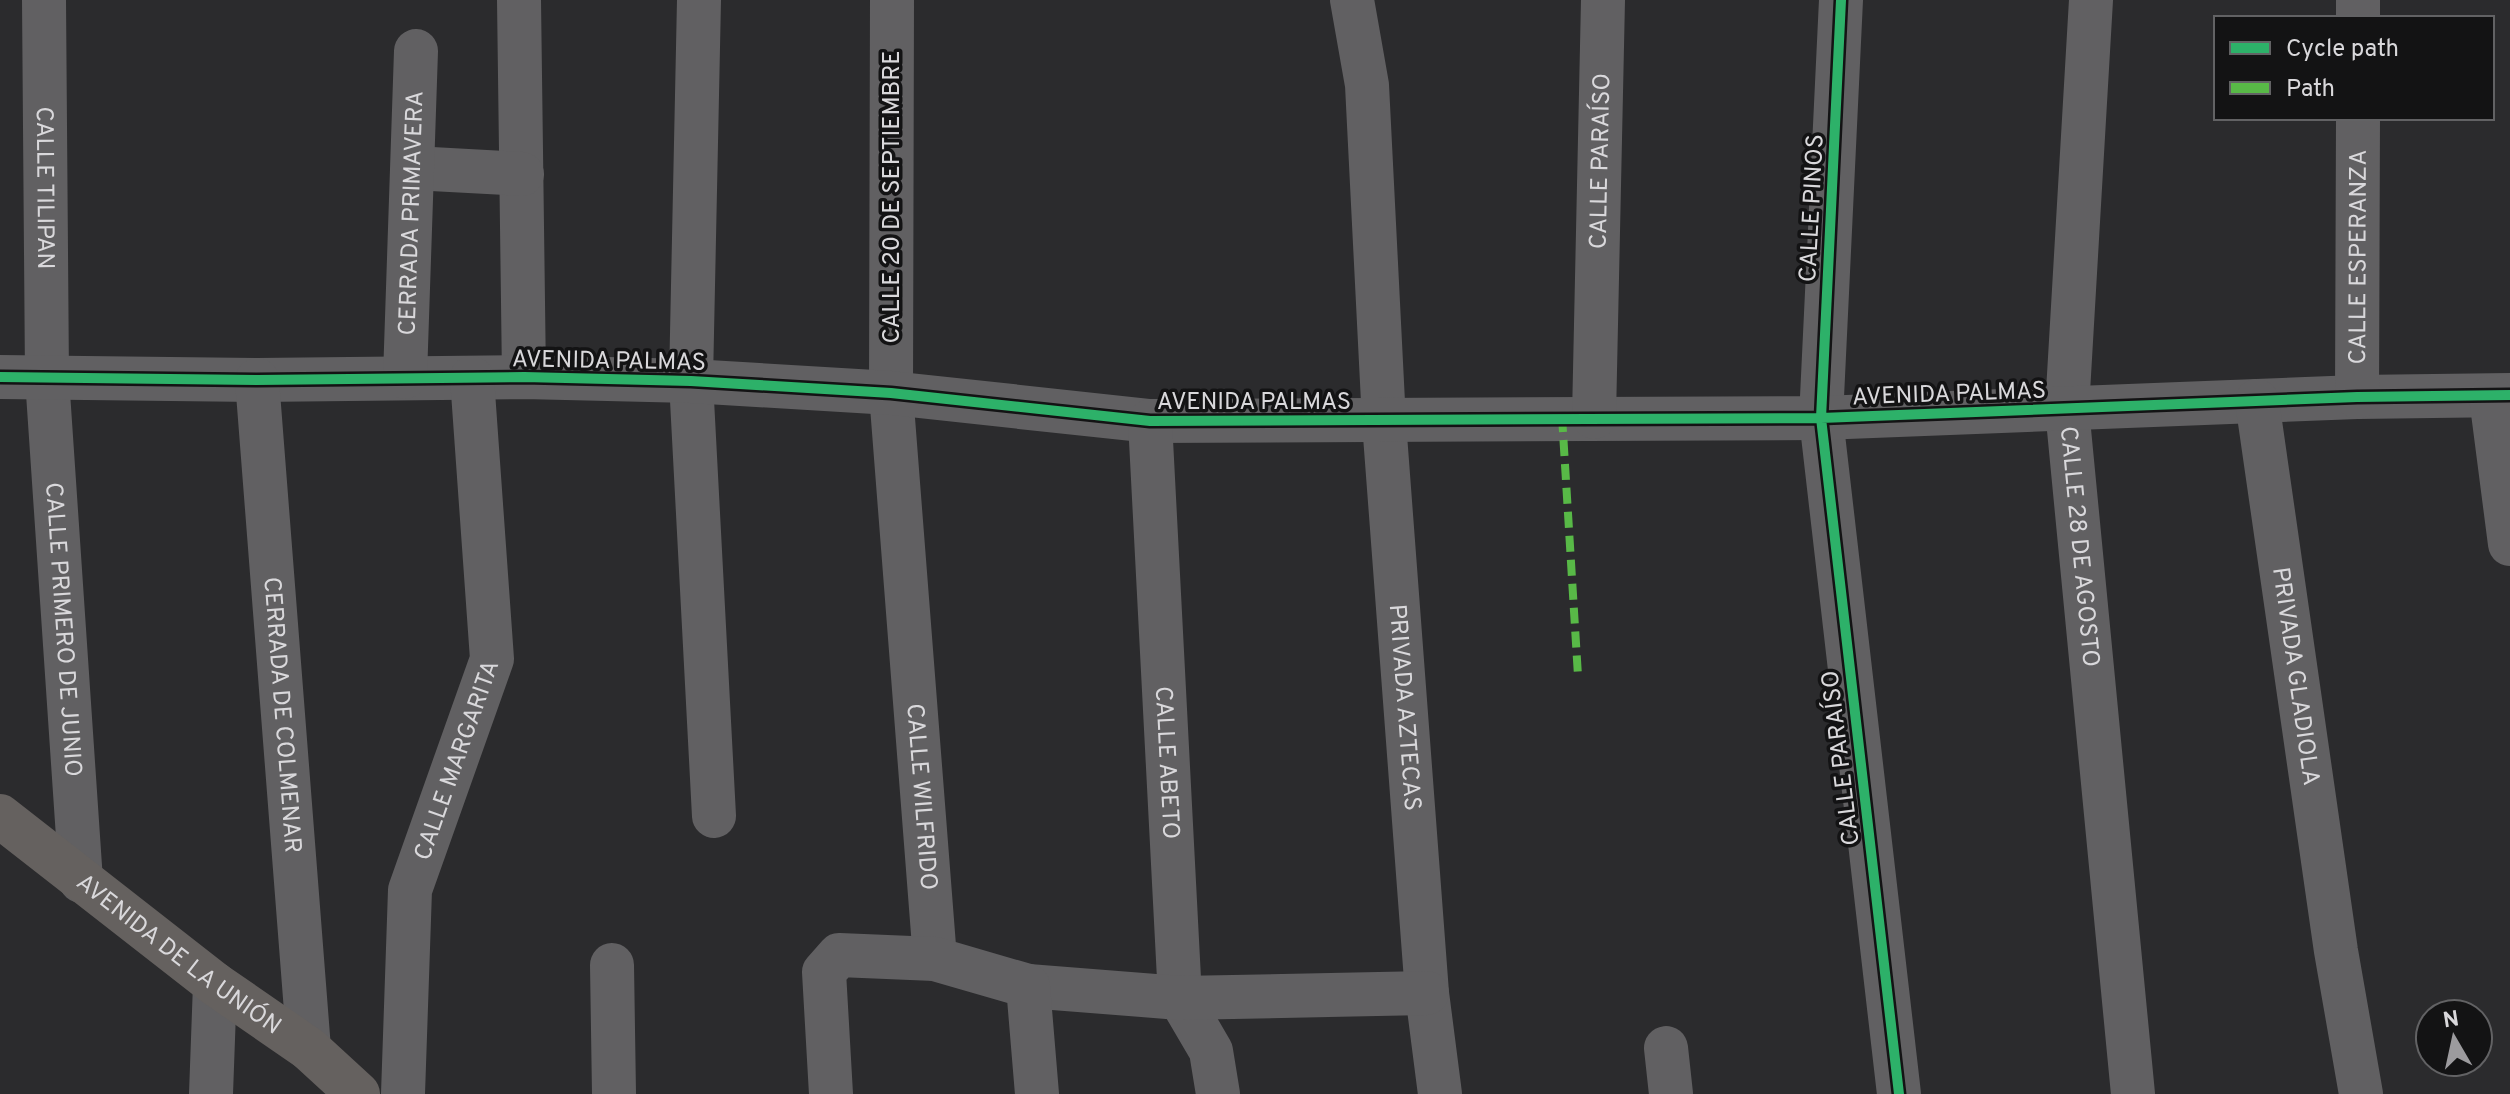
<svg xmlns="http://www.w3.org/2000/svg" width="2510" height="1094" viewBox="0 0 2510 1094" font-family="Overpass,sans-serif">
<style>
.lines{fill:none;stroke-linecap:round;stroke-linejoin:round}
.minor{stroke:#616062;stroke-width:44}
.major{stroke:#65615f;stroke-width:44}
.quiet{stroke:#58b947;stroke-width:8;stroke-dasharray:16 8;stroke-linecap:butt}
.cycleway-casing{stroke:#131314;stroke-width:15}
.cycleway{stroke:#2db169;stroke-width:10}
.labels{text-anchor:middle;stroke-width:7;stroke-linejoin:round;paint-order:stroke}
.street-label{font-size:24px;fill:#d9d8db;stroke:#131314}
</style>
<rect width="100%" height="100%" fill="#2b2b2d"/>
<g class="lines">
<g class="minor">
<path id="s1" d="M44,0L47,378L81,881"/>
<path d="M519,0L524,377"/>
<path d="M699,0L691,381L714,816"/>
<path id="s2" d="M892,0L891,393L935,959"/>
<path id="s3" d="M1352,0L1367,85L1384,422L1427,993L1440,1094"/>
<path d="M1841,0L1821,418L1899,1094"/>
<path id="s4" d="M2091,0L2067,409L2133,1094"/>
<path d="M2358,18V0"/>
<path d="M413,168L522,174"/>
<path d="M0,377L257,380L524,377L691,381L891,393L1150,421L1821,418L2357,397L2510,395"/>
<path id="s5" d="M405,377L416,51"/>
<path id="s6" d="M257,380L309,1049"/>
<path id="s7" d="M2357,397L2358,118"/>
<path d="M2491,397L2510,544"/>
<path id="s8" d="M2257,401L2336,951L2361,1094"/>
<path id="s9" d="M1594,417L1603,0"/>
<path id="s10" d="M1150,421L1180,998L1211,1051L1218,1094"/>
<path d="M612,965L614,1094"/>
<path d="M1028,986L1180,998L1427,993"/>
<path d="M1666,1048L1671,1094"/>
<path d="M211,1094L215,984"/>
<path id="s11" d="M403,1094L410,890L492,659L472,378"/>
<path d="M831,1094L824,972L839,955L935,959L1028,986L1037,1094"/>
</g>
<path class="major" id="s12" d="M0,816L215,984L309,1049L358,1094"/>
<path class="quiet" d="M1562,416L1578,676"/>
<defs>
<path id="cycleway" d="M1841,0L1821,418L1899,1094
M0,377L257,380L524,377L691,381L891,393L1150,421L1821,418L2357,397L2510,395"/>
</defs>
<use href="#cycleway" class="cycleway-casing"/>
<use href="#cycleway" class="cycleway"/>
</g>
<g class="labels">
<g class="street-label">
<text dy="8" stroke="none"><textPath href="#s9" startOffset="256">CALLE PARAÍSO</textPath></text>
<text dy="8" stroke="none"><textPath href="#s1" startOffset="188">CALLE TILIPAN</textPath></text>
<text transform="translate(891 197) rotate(-90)" y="8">CALLE 20 DE SEPTIEMBRE</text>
<text transform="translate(1811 208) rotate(-87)" y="8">CALLE PINOS</text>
<text dy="8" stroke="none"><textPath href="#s5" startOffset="164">CERRADA PRIMAVERA</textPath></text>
<text dy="8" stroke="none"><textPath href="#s7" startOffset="140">CALLE ESPERANZA</textPath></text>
<text transform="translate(609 360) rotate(1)" y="8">AVENIDA PALMAS</text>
<text transform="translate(1949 393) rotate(-2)" y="8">AVENIDA PALMAS</text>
<text x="1254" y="409">AVENIDA PALMAS</text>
<text dy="8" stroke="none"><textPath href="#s4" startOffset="548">CALLE 28 DE AGOSTO</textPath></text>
<text dy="8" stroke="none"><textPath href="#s1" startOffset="630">CALLE PRIMERO DE JUNIO</textPath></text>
<text dy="8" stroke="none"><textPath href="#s8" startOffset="278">PRIVADA GLADIOLA</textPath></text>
<text dy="8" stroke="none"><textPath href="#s3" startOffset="710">PRIVADA AZTECAS</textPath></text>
<text dy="8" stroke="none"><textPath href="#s6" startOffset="336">CERRADA DE COLMENAR</textPath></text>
<text transform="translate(1840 758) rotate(-97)" y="8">CALLE PARAÍSO</text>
<text dy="8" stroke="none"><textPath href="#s11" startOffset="342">CALLE MARGARITA</textPath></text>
<text dy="8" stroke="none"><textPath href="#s10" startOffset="342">CALLE ABETO</textPath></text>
<text dy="8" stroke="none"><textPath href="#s2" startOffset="798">CALLE WILFRIDO</textPath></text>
<text dy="8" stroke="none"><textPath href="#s12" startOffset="226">AVENIDA DE LA UNIÓN</textPath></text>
</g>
</g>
<rect x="2214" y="16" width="280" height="104" fill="#131314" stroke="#626264" stroke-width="2"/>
<rect x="2230" y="42" width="40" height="12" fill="#2db169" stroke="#626264" stroke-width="2"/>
<text x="2286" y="56" font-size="24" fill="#d9d8db">Cycle path</text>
<rect x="2230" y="82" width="40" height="12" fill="#58b947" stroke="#626264" stroke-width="2"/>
<text x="2286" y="96" font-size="24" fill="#d9d8db">Path</text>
<g transform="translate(2454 1038) rotate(351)"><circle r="38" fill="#131314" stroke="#626264" stroke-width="2"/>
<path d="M0-6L14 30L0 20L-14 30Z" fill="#9c9b9e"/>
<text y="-12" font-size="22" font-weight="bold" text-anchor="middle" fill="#d9d8db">N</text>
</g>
</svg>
